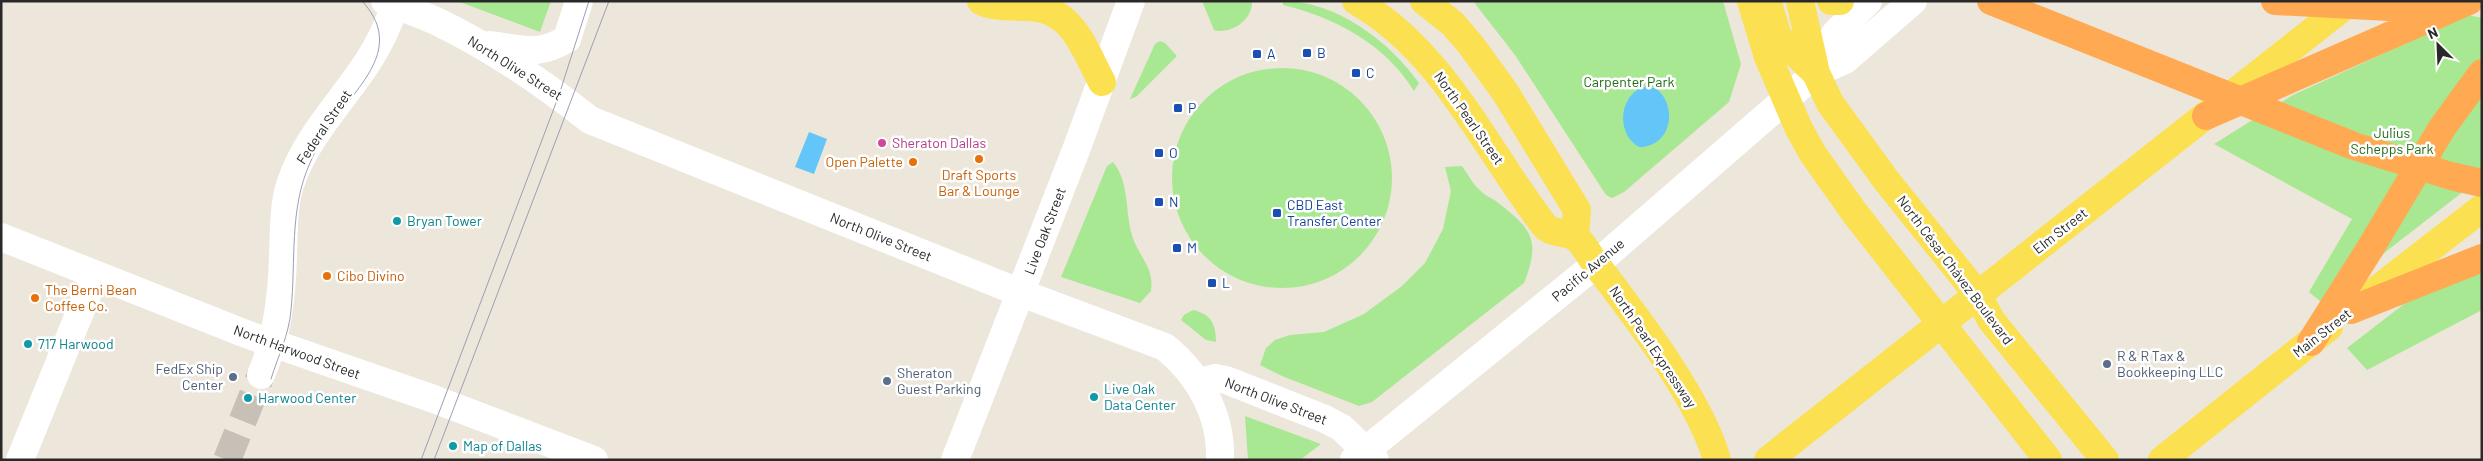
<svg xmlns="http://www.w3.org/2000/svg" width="2483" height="461" viewBox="0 0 2483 461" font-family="Barlow,sans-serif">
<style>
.green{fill:#a9e892}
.water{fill:#64c5f8}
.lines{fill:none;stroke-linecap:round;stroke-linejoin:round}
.minor-tunnel{stroke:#c6c0b7;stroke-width:28;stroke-dasharray:28 14;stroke-linecap:butt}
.minor{stroke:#fff;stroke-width:28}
.major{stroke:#fbe051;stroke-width:28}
.highway{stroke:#ffaa53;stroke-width:28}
.tram{stroke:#9c9eb5;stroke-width:1}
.transit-dot{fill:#1a4fb4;stroke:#fff;stroke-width:2}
.hotel-dot{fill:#d1479c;stroke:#fff;stroke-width:2}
.food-dot{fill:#e8710a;stroke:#fff;stroke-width:2}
.culture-dot{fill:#0f9aa8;stroke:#fff;stroke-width:2}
.service-dot{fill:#5c6f8a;stroke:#fff;stroke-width:2}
.labels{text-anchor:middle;stroke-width:5;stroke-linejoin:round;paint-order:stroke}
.transit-label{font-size:14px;fill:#164399;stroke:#fff;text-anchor:start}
.street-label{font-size:14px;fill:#292929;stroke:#fff}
.park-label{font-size:14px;fill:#206b14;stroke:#fff}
.hotel-label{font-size:14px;fill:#b23c85;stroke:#fff;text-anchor:start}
.food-label{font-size:14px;fill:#c56008;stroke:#fff;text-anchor:start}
.culture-label{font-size:14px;fill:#0d838f;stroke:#fff;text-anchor:start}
.service-label{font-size:14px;fill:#4e5e75;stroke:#fff;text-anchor:start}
</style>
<rect width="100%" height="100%" fill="#ede6da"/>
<path class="green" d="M457,1H551L540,32Z
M1202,1H1252C1253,19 1232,35 1214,30Z
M1283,1C1336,1 1389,41 1419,83L1414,91C1385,44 1336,18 1283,5Z
M1473,1H1723L1741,64L1729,102L1624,192L1612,198L1606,195L1515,55Z
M2468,15L2482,18V177L2321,302L2309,292L2352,219L2214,144L2293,95Z
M1160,41L1165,43L1177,56L1136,97L1130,99L1155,44Z
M1172 178a110 110 0 1 1 220 0a110 110 0 1 1-220 0Z
M1113,162C1131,184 1124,216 1134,241C1142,260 1154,269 1151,291L1140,303L1061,277L1107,166Z
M1462,166C1468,174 1473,185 1481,191C1485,196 1492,198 1497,202C1532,229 1541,240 1524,283L1372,402L1359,406L1282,376L1260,365L1266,348L1275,340L1290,335L1324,332L1364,314L1402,286L1425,263L1443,229L1451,191L1445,167Z
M2482,244V310L2367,370L2347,348Z
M1193,310C1211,314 1216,324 1216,342L1206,340L1181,320L1184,315Z
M1245,416L1321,444L1300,460H1248Z"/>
<path class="water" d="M1646,86L1657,89C1679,109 1670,147 1639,147C1615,134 1619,93 1646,86Z
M809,132L827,139L814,174L795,167Z"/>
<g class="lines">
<path class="minor-tunnel" d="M227,460L261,375"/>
<path class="minor" d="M385,1C402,8 421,14 438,22C492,48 543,83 590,120L1021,293L1165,347C1199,375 1222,415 1220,460
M489,45C523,49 536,57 567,39L579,1
M1816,73L1835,34L1868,1
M1,237L246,334L431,398L594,460
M261,375C277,337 282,298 283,256C284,233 283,207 290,185C305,138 341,103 367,63C379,45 388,26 395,5
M1199,382L1215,378L1226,380L1325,419L1342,428L1375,460
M20,460L95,275
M955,460L1076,150L1131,1
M1354,460L1596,264L1816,73L1845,60L1913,1"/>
<path class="major" d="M981,1C994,8 1012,6 1027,7C1073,8 1083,47 1102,82
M1356,1C1444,52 1484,147 1544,225C1550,234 1566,231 1575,237C1584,243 1591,259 1598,267C1637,318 1700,399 1717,460
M1424,1L1453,24L1471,45L1505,92L1577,210L1575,237
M1751,1L1768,57L1799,129L1813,154L1854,212L2048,460
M1800,1L1816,73L1830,103L1886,180L1978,295L1991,320L2105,460
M1831,1H1840
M1769,7L1778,37L1816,73
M2361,302L2482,208
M1768,460L2351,1
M2162,460L2329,327"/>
<path class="highway" d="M1991,1L2354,146L2451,176L2482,183
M2275,1L2444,10
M2206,116L2469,1
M2351,310L2482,258
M2311,342L2371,247L2442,128L2482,73"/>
<path class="tram" d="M271,379C278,356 289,335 291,310C296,261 289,209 310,163C317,146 328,129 339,114C365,79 402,44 362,1
M421,460L559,95L589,1
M434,460L609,1"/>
</g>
<g class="transit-dot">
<rect x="1302" y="48" width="10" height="10" rx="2.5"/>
<rect x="1252" y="49" width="10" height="10" rx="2.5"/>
<rect x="1351" y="68" width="10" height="10" rx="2.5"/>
<rect x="1173" y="103" width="10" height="10" rx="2.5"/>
<rect x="1154" y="148" width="10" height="10" rx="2.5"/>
<rect x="1154" y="197" width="10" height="10" rx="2.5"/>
<rect x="1272" y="208" width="10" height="10" rx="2.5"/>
<rect x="1172" y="243" width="10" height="10" rx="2.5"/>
<rect x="1207" y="278" width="10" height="10" rx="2.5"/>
</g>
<circle class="hotel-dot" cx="882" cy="143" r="5"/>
<g class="food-dot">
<circle cx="979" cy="159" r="5"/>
<circle cx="913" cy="162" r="5"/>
<circle cx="327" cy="276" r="5"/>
<circle cx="35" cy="298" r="5"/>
</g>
<g class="culture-dot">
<circle cx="397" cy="221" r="5"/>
<circle cx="28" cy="344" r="5"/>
<circle cx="1094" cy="397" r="5"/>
<circle cx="248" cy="398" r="5"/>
<circle cx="453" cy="446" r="5"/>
</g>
<g class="service-dot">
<circle cx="2107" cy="364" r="5"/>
<circle cx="233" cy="377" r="5"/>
<circle cx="887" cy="381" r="5"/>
</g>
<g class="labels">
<g class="transit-label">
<text x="1317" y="58">B</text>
<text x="1267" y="59">A</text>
<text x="1366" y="78">C</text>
<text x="1188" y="113">P</text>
<text x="1169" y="158">O</text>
<text x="1169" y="207">N</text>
<text x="1287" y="210">CBD East<tspan x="1287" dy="16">Transfer Center</tspan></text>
<text x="1187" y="253">M</text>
<text x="1222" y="288">L</text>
</g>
<g class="street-label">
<text transform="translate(515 68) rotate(32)" y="5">North Olive Street</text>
<text transform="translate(1469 118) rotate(55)" y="5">North Pearl Street</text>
<text transform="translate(324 127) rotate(-56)" y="5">Federal Street</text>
<text transform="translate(1045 231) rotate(-69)" y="5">Live Oak Street</text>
<text transform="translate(2060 231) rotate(-38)" y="5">Elm Street</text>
<text transform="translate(881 237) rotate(22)" y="5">North Olive Street</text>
<text transform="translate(1588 270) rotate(-40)" y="5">Pacific Avenue</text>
<text transform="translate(1955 270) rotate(53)" y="5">North César Chávez Boulevard</text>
<text transform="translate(2322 333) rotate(-38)" y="5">Main Street</text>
<text transform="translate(1653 347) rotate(56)" y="5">North Pearl Expressway</text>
<text transform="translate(297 352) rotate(20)" y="5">North Harwood Street</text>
<text transform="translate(1276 401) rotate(21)" y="5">North Olive Street</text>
</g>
<g class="park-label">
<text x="1629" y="87">Carpenter Park</text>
<text x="2392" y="138">Julius<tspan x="2392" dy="16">Schepps Park</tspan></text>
</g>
<g class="hotel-label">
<text x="892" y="148">Sheraton Dallas</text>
</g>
<g class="food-label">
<text x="903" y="167" text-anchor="end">Open Palette</text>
<text x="979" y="180" text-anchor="middle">Draft Sports<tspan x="979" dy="16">Bar &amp; Lounge</tspan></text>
<text x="337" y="281">Cibo Divino</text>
<text x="45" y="295">The Berni Bean<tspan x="45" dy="16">Coffee Co.</tspan></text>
</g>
<g class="culture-label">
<text x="407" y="226">Bryan Tower</text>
<text x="38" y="349">717 Harwood</text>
<text x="1104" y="394">Live Oak<tspan x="1104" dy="16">Data Center</tspan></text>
<text x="258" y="403">Harwood Center</text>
<text x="463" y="451">Map of Dallas</text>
</g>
<g class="service-label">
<text x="2117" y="361">R &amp; R Tax &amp;<tspan x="2117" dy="16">Bookkeeping LLC</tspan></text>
<text x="223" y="374" text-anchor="end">FedEx Ship<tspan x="223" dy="16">Center</tspan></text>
<text x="897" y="378">Sheraton<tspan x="897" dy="16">Guest Parking</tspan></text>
</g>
</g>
<rect width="2483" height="461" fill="none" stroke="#292929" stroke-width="5"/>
<g transform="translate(2438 45) rotate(336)" stroke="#ffffff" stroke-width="4" paint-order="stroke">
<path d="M0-4L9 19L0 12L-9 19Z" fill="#292929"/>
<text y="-8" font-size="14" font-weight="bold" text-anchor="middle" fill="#292929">N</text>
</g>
</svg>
